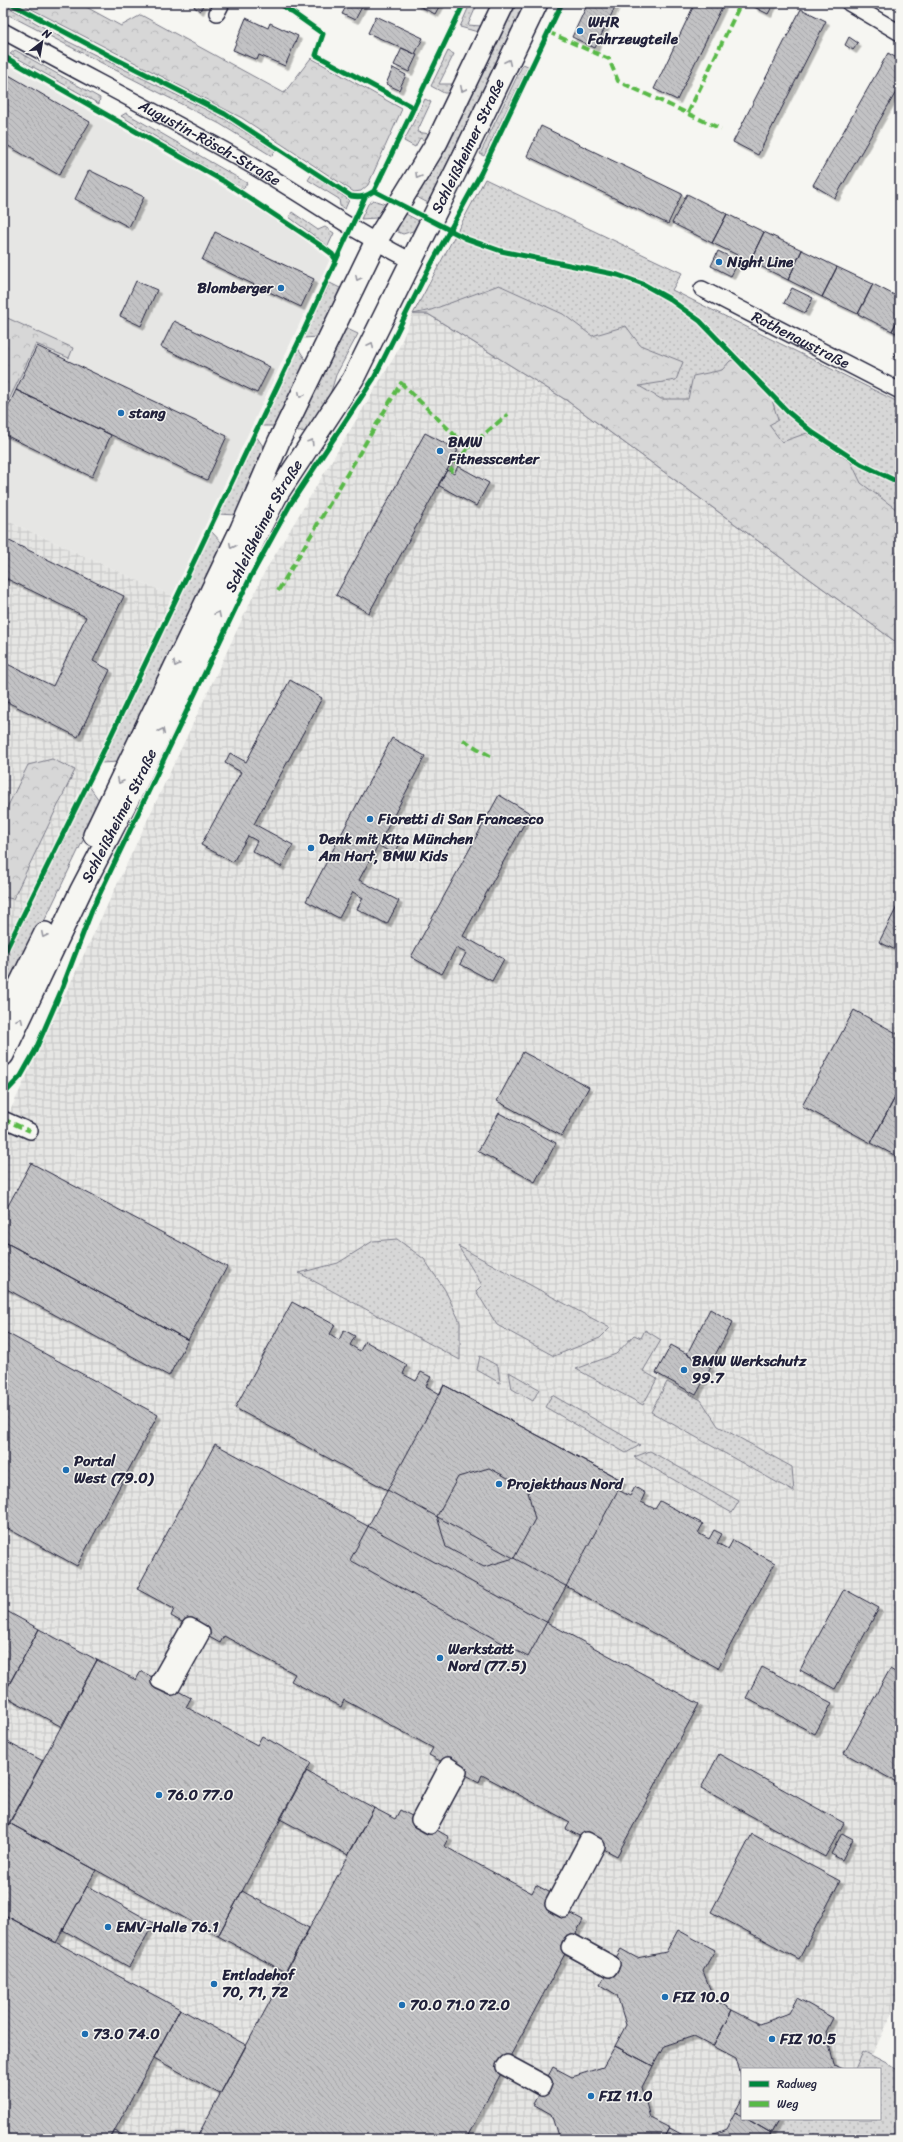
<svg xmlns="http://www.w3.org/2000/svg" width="903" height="2142" viewBox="0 0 903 2142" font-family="Sriracha,sans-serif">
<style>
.built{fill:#e6e6e4}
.industrial{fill:url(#industrial-grid)}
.grass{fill:url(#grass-dots);stroke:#7c7c89}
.forest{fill:url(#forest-crowns);stroke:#7c7c89}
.building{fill:url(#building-back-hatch);stroke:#22223b;filter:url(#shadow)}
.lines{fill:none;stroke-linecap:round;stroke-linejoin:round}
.street-casing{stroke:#22223b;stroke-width:18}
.secondary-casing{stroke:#22223b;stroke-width:24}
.street{stroke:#f6f6f2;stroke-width:15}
.secondary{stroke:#f6f6f2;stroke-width:21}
.quiet{stroke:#58b947;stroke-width:4;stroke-dasharray:8 4;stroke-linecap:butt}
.cycleway-casing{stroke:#f6f6f2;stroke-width:8}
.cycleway{stroke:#00873e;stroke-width:5}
.oneway{stroke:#9797a0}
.poi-dot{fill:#1f6fb2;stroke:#f6f6f2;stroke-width:1.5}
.labels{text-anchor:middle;stroke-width:3;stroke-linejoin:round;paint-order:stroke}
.poi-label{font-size:15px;font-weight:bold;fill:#22223b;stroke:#f6f6f2;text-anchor:start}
.street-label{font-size:15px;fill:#22223b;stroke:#f6f6f2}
</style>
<defs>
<pattern id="industrial-grid" width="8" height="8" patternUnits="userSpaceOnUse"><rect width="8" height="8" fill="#e6e6e4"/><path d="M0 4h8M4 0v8" fill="none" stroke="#c5c5c4"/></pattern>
<pattern id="grass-dots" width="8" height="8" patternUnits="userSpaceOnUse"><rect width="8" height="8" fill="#d7d7d7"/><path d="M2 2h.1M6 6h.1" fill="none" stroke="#b8b8b9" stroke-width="1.8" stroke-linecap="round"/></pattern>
<pattern id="forest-crowns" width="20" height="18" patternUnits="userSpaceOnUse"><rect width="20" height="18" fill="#d7d7d7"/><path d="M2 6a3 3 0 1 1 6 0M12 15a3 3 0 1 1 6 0" fill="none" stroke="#b8b8b9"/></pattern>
<pattern id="building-back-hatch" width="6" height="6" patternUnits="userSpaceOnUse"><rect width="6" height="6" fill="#c2c2c4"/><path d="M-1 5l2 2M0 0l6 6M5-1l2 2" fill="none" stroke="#a6a6a9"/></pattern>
<filter id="shadow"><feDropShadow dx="3.5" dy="3.5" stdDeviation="0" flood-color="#0004"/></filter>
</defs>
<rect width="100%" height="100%" fill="#f6f6f2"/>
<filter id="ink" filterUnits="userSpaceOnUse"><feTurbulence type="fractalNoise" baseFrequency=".025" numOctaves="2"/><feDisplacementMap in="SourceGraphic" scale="8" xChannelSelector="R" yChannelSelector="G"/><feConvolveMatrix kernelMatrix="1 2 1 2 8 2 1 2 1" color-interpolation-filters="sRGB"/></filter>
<g filter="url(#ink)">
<path class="built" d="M3,62L225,188L294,232L330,259L172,596L3,519Z"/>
<path class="industrial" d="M413,314H428L566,400L900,645V1998L865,2069H742V2119L830,2139H3V1126L264,573L396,354Z
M3,519L172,596L3,963Z"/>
<path class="grass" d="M511,3H525L428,203L415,196Z
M3,4L69,42L223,118L275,151L272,156L220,124L3,12Z
M470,4L476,7L468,25L481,26L478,32L460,27Z
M15,50L100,98L99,104L10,54Z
M448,51L454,54L439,84H454L450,93H444L431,86Z
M523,64L528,66L484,156L480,154Z
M425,99L431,102L417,132L430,134L426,141L420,138L415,147L404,141Z
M126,113L247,183L243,189L121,116Z
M312,174L349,200L345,209L340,206L339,199L308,180Z
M485,179L682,273L672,290L900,403V645L566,400L428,314H413Z
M373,200L388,205L376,218L361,219L368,204Z
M292,212L318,230L325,227L334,233L328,246L289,217Z
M404,213L419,221L413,231L403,234L398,232L396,228Z
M330,283L342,289L319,337L303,338Z
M343,327L358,334L336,375L329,398L307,431L298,432L296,426Z
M298,348L307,362L276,426H261Z
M256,436L265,449L247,485L237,515L218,514Z
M211,531L223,544L121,762L100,763Z
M89,786L101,803L3,1007V964Z
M397,1239L424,1259L445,1290L460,1322V1360L299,1273L338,1263L373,1241Z
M458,1246L610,1328L600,1338L554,1356L497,1325L476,1291L482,1285Z
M645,1330L661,1340L643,1371L657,1379L643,1405L576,1369L616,1354L634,1335L641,1338Z
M480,1356L498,1366L500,1383L477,1370Z
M509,1372L539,1389L533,1401L512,1389Z
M667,1382L701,1400L718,1426L792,1467L794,1492L651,1412Z
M552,1395L640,1445L626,1453L545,1407Z
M650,1451L739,1501L732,1513L634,1457Z
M863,2051L900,2070V2087L898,2091L900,2092V2125L893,2139H768L779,2119H880V2069H855Z"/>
<path class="forest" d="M20,3H79L121,26L141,15L284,93L311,58L402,109L368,185L361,191L354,192L242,118Z
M499,285L563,314L592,336L626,326L640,345L683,362L676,380L639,386L661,399H688L693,376L722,370L730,361L733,360L772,400L778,420L769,425L782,442L807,433L851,462L861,483L900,512V645L566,400L428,314H413L431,310Z
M3,316L73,348L69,358L36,344L3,412Z
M52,759L75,770L13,899L3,897V816L28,765Z"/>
<path class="building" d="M196,3H204L200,11L194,7Z
M348,3H364L355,20L342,14Z
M413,3H441L435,14Z
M588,3H617L595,48L572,37Z
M695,3H724L677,100L654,89Z
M756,3H774L768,14L754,7Z
M801,9L826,21L758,155L733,142Z
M376,16L423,38L415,54L368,33Z
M246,18L268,28L270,23L298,36L285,66L259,55L257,60L233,50Z
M849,37L858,43L853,50L845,45Z
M402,48L417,55L409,72L394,65Z
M888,53L900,60V85L835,198L813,185Z
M393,68L406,75L399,90L386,84Z
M7,74L90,122L59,175L3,143V81Z
M541,126L682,194L668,224L527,156Z
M89,170L144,197L129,227L75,199Z
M687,194L727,214L712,243L672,223Z
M727,214L764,232L750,261L712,243Z
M215,232L314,279L301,307L202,260Z
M764,232L802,250L788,280L750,261Z
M802,250L837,267L822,297L788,280Z
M718,251L739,261L731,276L711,266Z
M837,267L873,284L858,314L822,297Z
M136,281L157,290L141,326L120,316Z
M873,284L900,298V315L892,331L858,314Z
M792,288L813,298L805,313L784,303Z
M900,315V335L892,331Z
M174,321L270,367L257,393L161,347Z
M37,346L227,436L207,480L16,390Z
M900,346V362L893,359Z
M16,390L111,435L92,477L3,434V418Z
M425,433L458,450L369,613L336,595Z
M458,466L489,483L476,506L438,485L447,470L454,474Z
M3,538L124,596L93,661L110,670L78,737L3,700V662L53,686L86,617L3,577Z
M290,680L322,698L254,824L293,845L281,867L252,851L257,841L248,836L233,862L201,845L241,772L225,763L230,753L246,762Z
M392,738L425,756L383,836L400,844L394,854L378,845L359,880L399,901L387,924L357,909L363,898L353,892L339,918L306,901Z
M499,795L530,813L463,936L504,959L492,981L460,964L466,953L456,948L442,974L411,957Z
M900,901V952L879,942Z
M854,1010L900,1035V1088L871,1143L802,1106Z
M523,1052L589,1087L562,1136L497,1101Z
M900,1088V1158L871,1143Z
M499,1113L556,1143L535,1182L478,1151Z
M31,1163L227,1267L188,1340L3,1241V1215Z
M3,1241L188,1340L169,1376L3,1287Z
M292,1302L335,1325L330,1334L339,1340L344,1330L355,1336L350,1345L360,1351L365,1341L407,1365L403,1374L416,1381L421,1372L431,1377L426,1386L440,1394L444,1385L623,1481L618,1490L630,1496L635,1487L645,1493L641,1502L655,1509L660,1501L703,1524L698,1533L709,1539L714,1530L722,1534L717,1543L728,1549L733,1540L775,1563L718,1668L235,1408Z
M710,1309L733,1322L709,1366L687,1354Z
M3,1331L158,1415L77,1566L3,1526Z
M671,1345L711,1367L696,1395L656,1373Z
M444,1385L623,1481L528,1657L350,1560Z
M215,1444L699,1704L617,1856L566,1829L570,1822L482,1775L479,1782L429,1755L433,1748L344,1700L341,1707L291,1681L295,1674L224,1636L220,1643L171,1616L174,1609L137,1589Z
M489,1468L527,1488L535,1519L514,1558L484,1567L446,1547L437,1516L458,1477Z
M844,1589L879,1608L835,1689L800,1670Z
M3,1609L39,1629L3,1696Z
M39,1629L97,1660L62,1727L3,1695Z
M97,1660L136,1680L141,1671L191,1698L186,1707L257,1745L262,1736L311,1763L218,1936L9,1823Z
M762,1667L832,1703L815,1734L746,1698Z
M890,1669L900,1675V1784L844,1753Z
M3,1740L43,1761L6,1830L3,1828Z
M719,1754L844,1823L825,1857L701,1788Z
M306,1771L374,1808L348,1855L280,1819Z
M374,1808L395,1819L400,1810L418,1819L449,1837L444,1846L532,1893L536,1885L558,1897L553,1904L583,1920L466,2139H196Z
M9,1823L96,1870L56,1943L3,1914V1835Z
M842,1833L853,1839L842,1860L831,1854Z
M752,1834L840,1881L799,1959L711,1912Z
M87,1886L154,1923L129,1967L63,1930Z
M242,1891L309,1928L285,1972L218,1936Z
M3,1914L180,2009L110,2139H9L3,2136Z
M678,1930L715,1950L703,1971L714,1999L732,2010L713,2046L694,2036L664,2046L653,2066L615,2046L626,2025L617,1995L600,1985L621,1949L637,1958L666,1952Z
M797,1998L833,2018L826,2032L834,2065L842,2069H742V2079L736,2058L713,2046L732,2010L760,2024L789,2013Z
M180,2009L246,2045L220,2094L154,2058Z
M615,2046L653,2066L642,2087L650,2118L670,2128L664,2139H559L551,2114L533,2104L553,2067L572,2077L603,2067Z
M742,2099V2116L735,2112Z
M735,2112L742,2116V2119H747L771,2133L768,2139H702L726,2129Z
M747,2119H779L771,2133Z
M670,2128L690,2139H664Z
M115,2131L130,2139H110Z"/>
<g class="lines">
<defs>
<g id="street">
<path d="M849,3L900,33"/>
<path d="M217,13L222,3"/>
<path id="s1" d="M3,31C89,78 177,122 261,171C312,201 359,235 412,261"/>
<path id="s2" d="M702,289L900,391"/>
<path d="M3,1119L30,1131"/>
<path d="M190,1626L202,1633L172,1687L159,1681Z"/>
<path d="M448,1765L459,1772L430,1826L419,1820Z"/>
<path d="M587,1840L597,1846L564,1910L553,1904Z"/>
<path d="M572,1942L612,1964L609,1969L569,1947Z"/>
<path d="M507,2063L544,2083L542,2088L504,2067Z"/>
</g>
<g id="secondary">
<path d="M94,835L241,529L279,441L375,243L437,142L504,3"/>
<path d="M3,1018L45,933"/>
<path id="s3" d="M3,1055L81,890L134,788L256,536L278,493L353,379L463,157L537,3"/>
</g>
</defs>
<use href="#street" class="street-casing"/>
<use href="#secondary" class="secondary-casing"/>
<use href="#street" class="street"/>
<use href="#secondary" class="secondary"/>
<path class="quiet" d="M548,32L609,59L618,81L721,129
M688,113L741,3
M468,448L508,414
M278,591L401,383L468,448L450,472
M463,740L492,757
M3,1119L30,1131"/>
<defs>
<path id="cycleway" d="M10,3L112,57L225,114L351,196C361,198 366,196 374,191L464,3
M279,3L323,34L316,55L414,108
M3,56L225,182L320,245L332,254L336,260
M374,191L467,239L501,251L618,275L643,284L668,298L700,321L788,412L812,432L861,464L900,483
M3,956L95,769L298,343L365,197
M3,1095L21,1076L35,1051L61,991L92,910L251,576L291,503L374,378L427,272L481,173L562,3"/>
</defs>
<use href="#cycleway" class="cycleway-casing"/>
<use href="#cycleway" class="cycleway"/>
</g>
<defs><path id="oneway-chevron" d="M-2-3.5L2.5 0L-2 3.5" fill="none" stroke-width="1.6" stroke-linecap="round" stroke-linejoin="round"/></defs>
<g class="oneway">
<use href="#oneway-chevron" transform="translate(508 62) rotate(-65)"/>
<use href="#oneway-chevron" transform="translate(463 89) rotate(116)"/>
<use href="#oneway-chevron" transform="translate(418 176) rotate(120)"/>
<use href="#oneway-chevron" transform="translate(358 278) rotate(116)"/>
<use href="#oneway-chevron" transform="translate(371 345) rotate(-63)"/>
<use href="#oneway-chevron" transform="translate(301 395) rotate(116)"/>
<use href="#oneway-chevron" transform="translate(311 442) rotate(-57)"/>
<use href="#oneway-chevron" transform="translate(232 546) rotate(116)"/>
<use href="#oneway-chevron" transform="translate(218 614) rotate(-64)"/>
<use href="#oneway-chevron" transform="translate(176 664) rotate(116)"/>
<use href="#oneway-chevron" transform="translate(162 731) rotate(-64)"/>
<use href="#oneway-chevron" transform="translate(120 781) rotate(116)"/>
<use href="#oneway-chevron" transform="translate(44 935) rotate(116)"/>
<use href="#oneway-chevron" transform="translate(20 1020) rotate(-65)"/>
</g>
</g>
<g class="poi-dot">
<circle cx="580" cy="31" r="4"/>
<circle cx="719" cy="262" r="4"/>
<circle cx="281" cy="288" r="4"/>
<circle cx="121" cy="413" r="4"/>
<circle cx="440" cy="451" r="4"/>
<circle cx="370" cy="819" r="4"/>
<circle cx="311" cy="848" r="4"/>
<circle cx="684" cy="1370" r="4"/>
<circle cx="66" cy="1470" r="4"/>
<circle cx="499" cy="1484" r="4"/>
<circle cx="440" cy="1658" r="4"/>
<circle cx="159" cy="1795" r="4"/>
<circle cx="108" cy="1927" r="4"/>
<circle cx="214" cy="1984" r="4"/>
<circle cx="665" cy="1997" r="4"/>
<circle cx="402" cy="2005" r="4"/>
<circle cx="85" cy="2034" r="4"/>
<circle cx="772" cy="2039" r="4"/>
<circle cx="591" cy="2096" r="4"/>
</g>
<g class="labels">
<g class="poi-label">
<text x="588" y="27">WHR<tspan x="588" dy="17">Fahrzeugteile</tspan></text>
<text x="727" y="267">Night Line</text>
<text x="273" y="293" text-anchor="end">Blomberger</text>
<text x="129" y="418">stang</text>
<text x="448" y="447">BMW<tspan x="448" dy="17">Fitnesscenter</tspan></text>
<text x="378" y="824">Fioretti di San Francesco</text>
<text x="319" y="844">Denk mit Kita München<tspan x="319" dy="17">Am Hart, BMW Kids</tspan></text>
<text x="692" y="1366">BMW Werkschutz<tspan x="692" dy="17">99.7</tspan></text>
<text x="74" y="1466">Portal<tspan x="74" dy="17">West (79.0)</tspan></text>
<text x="507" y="1489">Projekthaus Nord</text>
<text x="448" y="1654">Werkstatt<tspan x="448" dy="17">Nord (77.5)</tspan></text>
<text x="167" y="1800">76.0 77.0</text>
<text x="116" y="1932">EMV-Halle 76.1</text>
<text x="222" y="1980">Entladehof<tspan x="222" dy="17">70, 71, 72</tspan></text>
<text x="673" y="2002">FIZ 10.0</text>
<text x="410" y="2010">70.0 71.0 72.0</text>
<text x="93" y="2039">73.0 74.0</text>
<text x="780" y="2044">FIZ 10.5</text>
<text x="599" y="2101">FIZ 11.0</text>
</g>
<g class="street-label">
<text dy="5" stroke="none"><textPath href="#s1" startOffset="235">Augustin-Rösch-Straße</textPath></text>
<text dy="5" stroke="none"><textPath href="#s3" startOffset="1022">Schleißheimer Straße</textPath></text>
<text dy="5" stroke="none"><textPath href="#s2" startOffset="111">Rathenaustraße</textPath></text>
<text dy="5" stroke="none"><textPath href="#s3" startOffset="590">Schleißheimer Straße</textPath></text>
<text dy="5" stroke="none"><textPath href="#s3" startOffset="266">Schleißheimer Straße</textPath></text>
</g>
</g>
<rect width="903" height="2142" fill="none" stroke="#f6f6f2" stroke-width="16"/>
<rect x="8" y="8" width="887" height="2126" fill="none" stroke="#22223b" stroke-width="1.5" filter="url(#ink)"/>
<rect x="741" y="2068" width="140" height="52" fill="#f6f6f2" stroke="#a1a1a9"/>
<rect x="749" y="2081" width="20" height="6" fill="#00873e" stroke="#a1a1a9"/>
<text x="777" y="2088" font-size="12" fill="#22223b">Radweg</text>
<rect x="749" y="2101" width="20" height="6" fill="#58b947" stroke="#a1a1a9"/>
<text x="777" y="2108" font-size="12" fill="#22223b">Weg</text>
<g transform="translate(42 42) rotate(31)" stroke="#f6f6f2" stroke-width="3" paint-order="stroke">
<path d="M0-3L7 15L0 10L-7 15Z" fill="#22223b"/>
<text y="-6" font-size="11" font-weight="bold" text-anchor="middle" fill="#22223b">N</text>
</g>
</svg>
